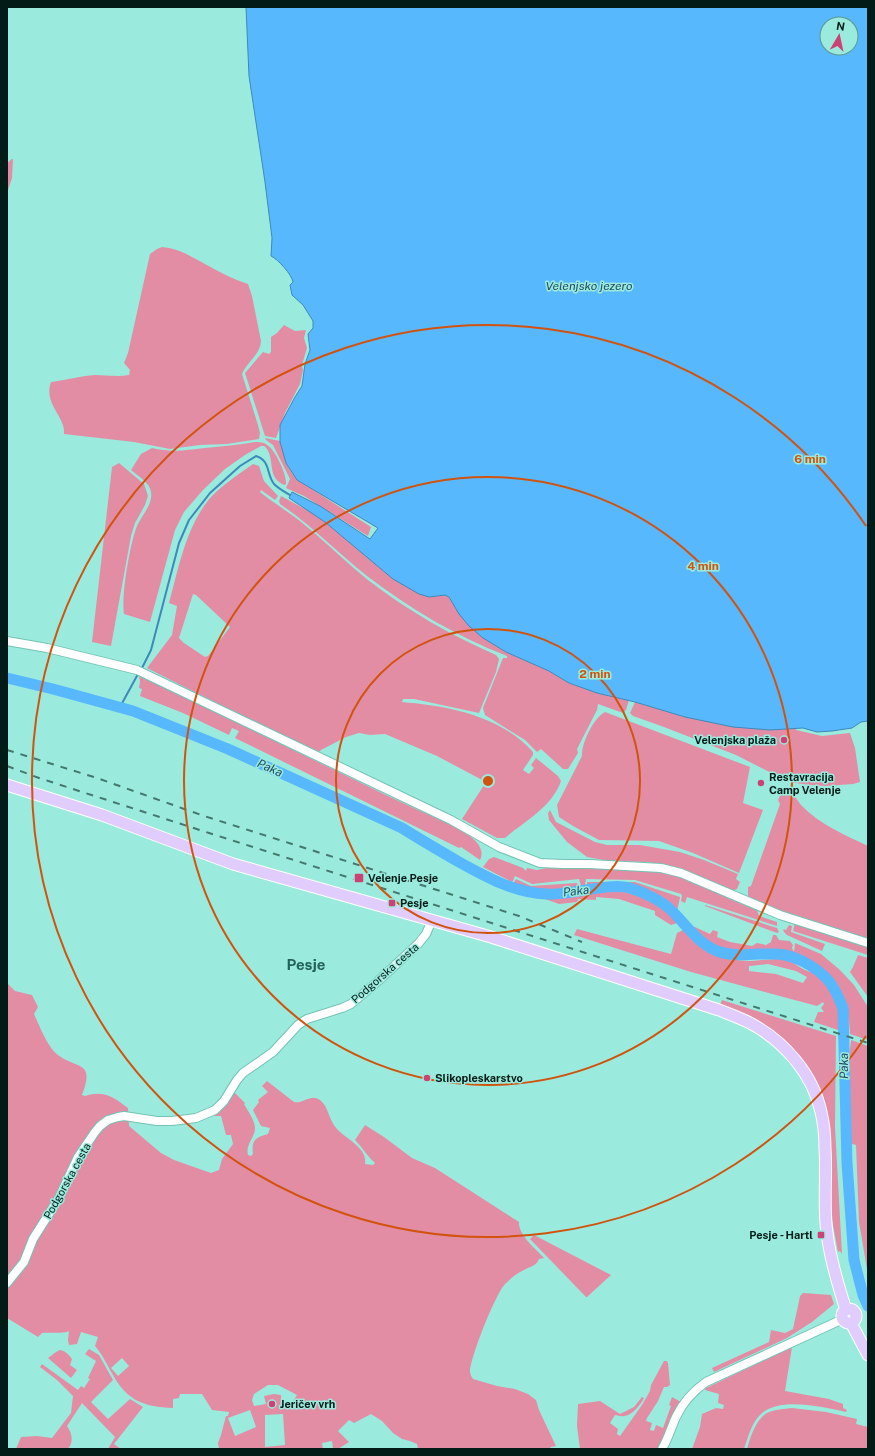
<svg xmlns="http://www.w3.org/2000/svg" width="875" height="1456" viewBox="0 0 875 1456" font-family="'Public Sans',sans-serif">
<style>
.green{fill:#e38da5;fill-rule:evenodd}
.water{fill:#57b8fd;stroke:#3e89b8;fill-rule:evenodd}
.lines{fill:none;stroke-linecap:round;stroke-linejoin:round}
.stream{stroke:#3e89b8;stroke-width:2}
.river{stroke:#57b8fd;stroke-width:11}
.minor-casing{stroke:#73c3b6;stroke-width:10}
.major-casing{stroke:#fff;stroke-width:13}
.minor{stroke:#fff;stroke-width:8}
.major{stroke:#e0cdfd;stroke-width:11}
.rail{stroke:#45776e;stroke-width:2;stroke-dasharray:7 7;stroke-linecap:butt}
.ring{fill:none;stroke:#d1530d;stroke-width:2}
.poi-dot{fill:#cd4174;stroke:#9aebdd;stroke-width:1.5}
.labels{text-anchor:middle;stroke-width:3;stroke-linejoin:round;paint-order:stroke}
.poi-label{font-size:11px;font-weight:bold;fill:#021b17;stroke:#9aebdd;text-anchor:start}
.street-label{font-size:11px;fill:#021b17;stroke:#9aebdd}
.water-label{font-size:12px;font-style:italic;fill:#214965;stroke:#9aebdd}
.district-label{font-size:15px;font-weight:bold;fill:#226158;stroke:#9aebdd}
.centre{fill:#d1530d;stroke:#9aebdd;stroke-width:2}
.ring-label{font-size:12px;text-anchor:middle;font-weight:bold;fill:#d1530d;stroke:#9aebdd;stroke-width:3;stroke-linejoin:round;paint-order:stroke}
</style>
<rect width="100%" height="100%" fill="#9aebdd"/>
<path class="green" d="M12,159H13L12,178L7,193V163Z
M162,247C178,248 192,257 205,264C219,272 233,279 248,284L252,296L261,341C260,355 248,361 242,374L258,425L260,433L259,439L227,444L200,445L170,449L134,442L64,434C66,417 43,404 51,382C66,380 80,376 95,375C106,375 117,377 129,375L130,370L124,363L128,353L150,254L157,249Z
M284,325L295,331L306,330L304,338L307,348L302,365L303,370L300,384L285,413L276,438L265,436L245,373L263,352L269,354L271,352V337L277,333Z
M265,438L280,441L288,467L296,479L371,527L368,536L304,496L286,488L290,479L273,445L266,440Z
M255,442C259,442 264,442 267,445C275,449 287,475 286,484L284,485C282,484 278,482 276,479C269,470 274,454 264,446H261L245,455L225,469L203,490L184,512L175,530L150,622L124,614C121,596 130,543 137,526C142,515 153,504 151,492C150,483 138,476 131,470L141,454L152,448C172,453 185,450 205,448C222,446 238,445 255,442Z
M119,463L144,484L148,496L145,505L135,523L131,536L111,646L92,642L112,467Z
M253,464L259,466L264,481L278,496L275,500L261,490L260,492C275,504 292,514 306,526C328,544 347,563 368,580C408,611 451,635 496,655L499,659L496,672L479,713L414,699H403L402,702C449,706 501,716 533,752V755L523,770L529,774L534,768L531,765L536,758L558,776L561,781C552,807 525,821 505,838H497L462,819L486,782L437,756L385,734L370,735L359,733L346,737L321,750L319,752L280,735L147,668L172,635L177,606L169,603C179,567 186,525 212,496C224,484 239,474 253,464ZM193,594L196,595L230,627L208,656L205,657L184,643L179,638Z
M281,496L314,514L325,522L393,579L429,597L445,595L449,597L451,601L483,638L506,652L549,671L569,683L597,693L629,700L626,710L623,713L598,704L597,710L577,749L578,753L568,769H563L541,749L537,752L525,740L485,715L483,708L503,658H507V656C456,636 410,609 367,576C337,552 311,525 280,504L279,501Z
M139,675L390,797L453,826C464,832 488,844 480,860L461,847L459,848L235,738L239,731L232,728L229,735L183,713L140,696L142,689L139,688L140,682Z
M635,702L685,717L796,728V730L822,736L850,733L855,748L860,782L853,784L826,786L809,785L790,782L783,779L736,755L664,727L633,716L630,713Z
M605,712L750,767L743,803L763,810L739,873L693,853L659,841L599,840L573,826L559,817L557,805L582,756C581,744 594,717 605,712Z
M790,789C793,794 797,800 801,805C819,824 845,835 868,846V939L759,904L753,901L748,897V887L751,886L780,804L778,800L782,791Z
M550,810L556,822L595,842L607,845H640L680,852L704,860L738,874L736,879L740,882L737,889L732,891L687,871L670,866L648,862L609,861L587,857L567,842L549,820L548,813Z
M494,857L523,868L526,871L527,868L537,870L547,868C585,869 638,865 675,876C703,884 728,900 757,910L759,916L777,922V926L687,897L685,903L681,901L682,896L681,894L635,880L586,879L585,885L581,886L579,879L532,884L515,876L513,881H510L483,867L489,859Z
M481,868L513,884L516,879L531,886L577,883L579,888C552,894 534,892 508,883C497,880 488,876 479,870Z
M587,882H635L680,897L677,912C663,895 630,882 608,884C601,884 594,887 587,888Z
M604,890C633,891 659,900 677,923L671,925L655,915V911L619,899L596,897V900L578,899L577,902L559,904L542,898Z
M705,905L777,928L779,932L777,933L705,906Z
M795,922L868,946V955L793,931Z
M789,925L792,926L791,932L825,944L822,951L787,935L784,932L783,929L786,930Z
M695,927L710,934L713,930L718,932L717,937L730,942L752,946L757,943L766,945L771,942L773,935H776L779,940L790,941L793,945L792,948L794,952L795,943L821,954L840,970L854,985L868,1007V1040L850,1034C849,999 831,963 794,955V953C777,947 763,951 745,952C723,954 706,943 690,929Z
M577,929L671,954L677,933L683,930C691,939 702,950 714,954C725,958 738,961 750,961C762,961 774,957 786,960C793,962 799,967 805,970C809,972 813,972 816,974C835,986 840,1011 841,1031L814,1022L818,1012H824L821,1008L824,1004L823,1002L817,1006L691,972L574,935ZM768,964L796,971L807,977L803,983L776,974L749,971V966Z
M858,955L868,958V997L850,972L853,967Z
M7,983L15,991L32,995L38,1007L34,1014C39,1025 48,1048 58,1055C78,1070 95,1060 82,1095L85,1096C104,1090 113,1097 128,1108L129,1126L161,1153L174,1160L211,1173L219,1170L222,1159L233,1144L231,1135H226L221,1116H215V1113L230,1095L235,1093L245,1103L244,1104C248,1111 254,1119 255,1127C256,1137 245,1144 248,1155L251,1156L253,1154C251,1140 256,1137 268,1134L270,1128L261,1126L253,1110L259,1102L258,1100L268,1092L262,1086L267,1081L294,1102C303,1104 311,1093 320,1100C329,1107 329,1121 337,1129C346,1139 368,1148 365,1164L373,1165L375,1163C367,1156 362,1147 355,1140L365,1125L384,1137L412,1158L435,1168L519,1222C518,1235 536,1249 544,1258L539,1259C536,1267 528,1267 522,1271C516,1274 509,1280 505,1284C495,1295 471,1356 470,1371C470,1374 471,1376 473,1379L497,1386L515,1389L528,1394L536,1400L539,1410L556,1446L551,1447L549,1449H418L417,1444L410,1441L402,1439L393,1433L382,1421L371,1414L354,1423L349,1420L338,1431L349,1442L338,1449H333L332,1441L322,1443L323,1449H219L218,1443L221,1435L226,1416H228L229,1412L212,1410L202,1394H180L179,1398L173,1399V1408C145,1407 127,1401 113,1375C107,1365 103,1355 95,1346L98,1337L81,1332L77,1344L69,1345L68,1340L69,1331C64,1334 49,1332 42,1333L38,1337L7,1318ZM122,1358L129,1366L118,1376L111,1368ZM268,1385H278L297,1395L292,1403L281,1401V1395L274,1394L264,1396L266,1404L254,1406L252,1400L254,1394ZM250,1410L256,1427L235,1436L228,1418ZM283,1414L285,1445L265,1447V1415Z
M722,1000L836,1036L835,1127L842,1254L840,1251L838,1252L831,1214L830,1140L824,1104L758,1022L736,1010L720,1005Z
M851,1040L868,1046V1275L859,1222L856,1145L849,1143V1059Z
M534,1235L611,1275L587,1297H586L530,1239Z
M803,1293L831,1295L834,1304L812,1322L787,1338L714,1372L712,1368L769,1342L771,1330L785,1333L793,1329L800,1296Z
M792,1347L785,1391L829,1399L843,1404V1408L847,1410L846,1412C823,1407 778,1396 760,1415C751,1424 748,1438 744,1449H692L700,1427L702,1414L716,1408L723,1409L724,1405L718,1403L719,1394L705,1390L706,1388Z
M89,1349L99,1355L113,1380L91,1402L108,1419L130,1399L143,1407L114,1444L121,1449H108L115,1437L82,1403L67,1426C72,1433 74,1442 68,1449H16L21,1437L37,1436L52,1438L71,1413L73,1396L57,1380L40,1367L42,1364L78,1390L81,1386L84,1388L90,1379L88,1378L96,1361L85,1354Z
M60,1350C66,1351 69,1355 72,1359L70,1365L77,1370L71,1378L48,1358L56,1352Z
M664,1361H667L668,1363L670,1385L667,1387H664L658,1401L647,1418L646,1421L652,1423L650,1430L654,1431L656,1425L663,1428L671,1406L669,1405L672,1397L681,1402L658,1449H580L577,1426L578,1404L600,1401L620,1414L634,1407L642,1397L644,1398C641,1404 632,1416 624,1416C621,1417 618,1415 615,1415L610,1423L618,1429L617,1434L620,1436L642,1405L650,1391L651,1385Z
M792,1408L826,1412L857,1419L856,1424L868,1427V1449H747C750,1438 756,1419 767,1413C775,1409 784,1409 792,1408Z"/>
<path class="water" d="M246,7H868V721L861,722L852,728L832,731L817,732L803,728L770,730L733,727L685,717L635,702L597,693L569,683L549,671L506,652L483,638L469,626L459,614L449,597L445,595L429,597L419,594L393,579L325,522L289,498L292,492L320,506L370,539L378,528L297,480L286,463L280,442V425L295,397L302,386L305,364L310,350L308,334L313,328V321L303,305L292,295L290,285L293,282C292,275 278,259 271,256L272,238L265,182L249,76ZM827,24H851V48H827Z"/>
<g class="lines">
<path class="stream" d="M141,670L151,650L179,543L189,520L210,493L240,466L256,456C271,461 266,474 274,484C279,489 285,492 290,495
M120,707L138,674"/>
<path class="river" d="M7,678L53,689L133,711L228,749L402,828C421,840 440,851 459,862C486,877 515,893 546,894C570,896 608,882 630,888C643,892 660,900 670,909C686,924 696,942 717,951C730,956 745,955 759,954C765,954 771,954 777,954C797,955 825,971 834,989C838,995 840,1002 843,1008L847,1163L854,1260L863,1295L868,1306"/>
<defs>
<path id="minor" d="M7,641L47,648L137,670L451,820L499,847L540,863L563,864H590L661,868L681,873L780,915L868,943
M7,1283L24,1262L33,1239L59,1198L78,1157L95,1132L100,1126L108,1120L118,1117L124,1116L157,1121H172L196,1118L215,1110L224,1101L237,1080L243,1073L273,1052L298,1025L307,1019L342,1008L351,1004L377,982L418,944L426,934L432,920
M662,1449C668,1439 671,1428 676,1417C683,1402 692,1392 706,1382L843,1319"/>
<path id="major" d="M7,785L102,815L233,864L491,937L719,1010C729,1014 740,1018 750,1023C784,1041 813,1074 821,1112C824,1124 825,1137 825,1149C827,1177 823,1205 827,1233C830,1259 838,1285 846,1310
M842 1316a7 7 0 1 1 14 0a7 7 0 1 1-14 0Z
M851,1323L868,1355"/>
</defs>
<use href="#minor" class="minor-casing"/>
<use href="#major" class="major-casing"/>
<use href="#minor" class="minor"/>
<use href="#major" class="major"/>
<path class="rail" d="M7,750L97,778L204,816L519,916L582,942
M7,766L39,778L209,833L868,1043"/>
</g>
<g class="ring">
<circle cx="488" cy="781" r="152"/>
<circle cx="488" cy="781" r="304"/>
<path d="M866 1036A456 456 0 1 1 866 526"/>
</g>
<g class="poi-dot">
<circle cx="784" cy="740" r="4"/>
<circle cx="761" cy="783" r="4"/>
<rect x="354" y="873" width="10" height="10" rx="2"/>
<rect x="388" y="899" width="8" height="8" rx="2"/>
<circle cx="427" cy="1078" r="4"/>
<rect x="817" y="1231" width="8" height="8" rx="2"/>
<circle cx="272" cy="1404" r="4"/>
</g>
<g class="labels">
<g class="poi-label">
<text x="776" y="744" text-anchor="end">Velenjska plaža</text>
<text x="769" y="781">Restavracija<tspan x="769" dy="13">Camp Velenje</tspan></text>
<text x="368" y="882">Velenje Pesje</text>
<text x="400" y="907">Pesje</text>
<text x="435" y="1082">Slikopleskarstvo</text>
<text x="813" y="1239" text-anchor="end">Pesje - Hartl</text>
<text x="280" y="1408">Jeričev vrh</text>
</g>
<g class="street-label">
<text transform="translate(385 973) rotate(-41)" y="4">Podgorska cesta</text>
<text transform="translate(67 1181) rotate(-61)" y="4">Podgorska cesta</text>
</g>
<g class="water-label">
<text x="589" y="290">Velenjsko jezero</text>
<text transform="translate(270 768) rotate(24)" y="4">Paka</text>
<text transform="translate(576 891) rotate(-7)" y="4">Paka</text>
<text transform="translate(844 1066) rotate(-91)" y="4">Paka</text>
</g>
<g class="district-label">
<text x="306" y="970">Pesje</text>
</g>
</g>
<circle cx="488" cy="781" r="6" class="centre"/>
<g class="ring-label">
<text x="810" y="463">6 min</text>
<text x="703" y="570">4 min</text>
<text x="595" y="678">2 min</text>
</g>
<rect width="875" height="1456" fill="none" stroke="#021b17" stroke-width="16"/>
<g transform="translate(839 36) rotate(9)"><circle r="19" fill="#9aebdd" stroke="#5d988e"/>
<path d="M0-3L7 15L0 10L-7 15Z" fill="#cd4174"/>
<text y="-6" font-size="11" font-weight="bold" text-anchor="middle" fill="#021b17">N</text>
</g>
</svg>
